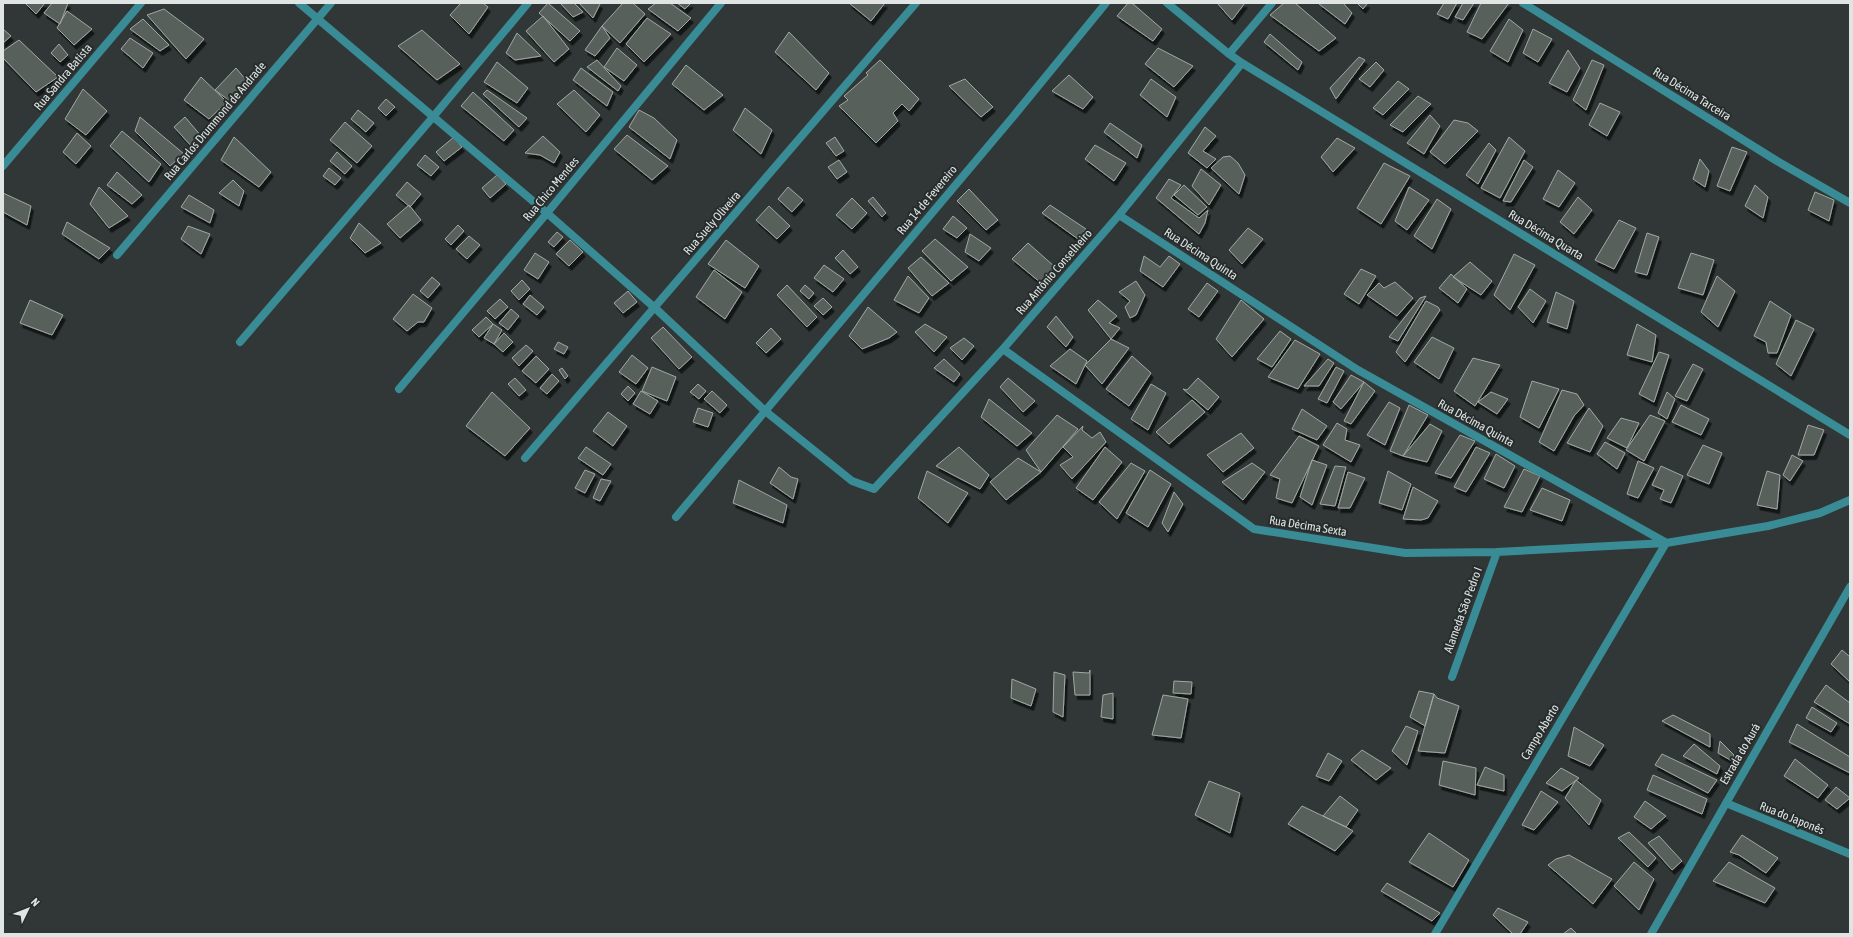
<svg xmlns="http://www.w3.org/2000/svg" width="1853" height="937" viewBox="0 0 1853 937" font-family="'Asap Condensed',sans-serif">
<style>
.building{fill:#59605c;stroke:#a1a8a4;filter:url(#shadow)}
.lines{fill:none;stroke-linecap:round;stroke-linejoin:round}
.minor{stroke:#398b96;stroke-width:8}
.tertiary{stroke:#398b96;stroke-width:8}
.labels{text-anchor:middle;stroke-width:4;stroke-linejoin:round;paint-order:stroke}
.street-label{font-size:12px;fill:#e0e5e4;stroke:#262d2c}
</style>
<defs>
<filter id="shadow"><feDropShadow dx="2.5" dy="4.5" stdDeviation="0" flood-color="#0009"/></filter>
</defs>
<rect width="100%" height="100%" fill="#303736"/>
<path class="building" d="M25,3H45L36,14Z
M52,3H68L60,24L44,13Z
M461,3H483L488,7L469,34L450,15Z
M548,3L580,31L570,41L539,13Z
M560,3H574L583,12L573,17Z
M579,3H599L600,4L593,18Z
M623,3H633L645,14L620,43L602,26Z
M656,3H670L691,18L678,31L648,9Z
M677,3H691L685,9Z
M849,3H885L871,21Z
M1128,3H1132L1162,29L1153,41L1117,16Z
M1217,3H1245L1232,20Z
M1284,3H1295L1336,38L1319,51L1270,15Z
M1320,3H1343L1352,13L1345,24L1319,4Z
M1357,3H1367V4L1363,9Z
M1444,3H1457L1448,19L1437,14Z
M1463,3H1474L1463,20L1455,17Z
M1481,3H1509L1482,39L1467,32Z
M164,9L204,39L186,59L147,15Z
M67,11L92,29L74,45L57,28Z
M543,16L569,49L554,62L526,31Z
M647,18L671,34L644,62L626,44Z
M143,19L169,45L160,51L130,29Z
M1509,19L1523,30L1508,62L1490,51Z
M602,26L610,38L595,56L585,50Z
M3,29L11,36L3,43Z
M1533,29L1552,39L1538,62L1523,53Z
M422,30L460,64L437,80L398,46Z
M789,32L829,73L816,90L775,52Z
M517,33L541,56L515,60L506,53Z
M1270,34L1302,62L1298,70L1264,42Z
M130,38L153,53L143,68L121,49Z
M19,40L58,77L36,92L3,58V51Z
M59,44L68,55L60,62L51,53Z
M617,48L637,65L624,81L604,67Z
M1158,48L1193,66L1174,87L1145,64Z
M1568,50L1580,68L1567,92L1549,83Z
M1359,57L1365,60L1336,99L1330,88Z
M597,60L621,86L618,91L587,67Z
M880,60L919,99L909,111L902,104L893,113L898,121L876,143L839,106L848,100L844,96L868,75L866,73Z
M1592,60L1604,65L1586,110L1573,100Z
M497,62L528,88L517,103L484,82Z
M1376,62L1384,70L1370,87L1359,79Z
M686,65L723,95L704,110L672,84Z
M236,68L246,80L231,102L215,90Z
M581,68L613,92L607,106L573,80Z
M1069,75L1093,97L1083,109L1052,91Z
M201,77L227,102L209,119L184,100Z
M965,79L993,107L981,117L949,86Z
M1151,79L1176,97L1167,117L1140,95Z
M1398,81L1409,89L1383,115L1373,108Z
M83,89L107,111L86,135L65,119Z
M487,90L527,118L519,127L483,94Z
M574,90L600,115L586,132L557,104Z
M473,92L514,130L504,141L461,106Z
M1418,96L1431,104L1403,132L1390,125Z
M386,99L395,107L386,116L378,108Z
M1600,103L1620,112L1607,136L1589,125Z
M745,108L772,130L761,154L733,130Z
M358,110L374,123L366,132L351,119Z
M639,110L654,118L677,140L670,159L629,127Z
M1430,115L1440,126L1424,154L1407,143Z
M140,117L184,154L170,166L135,131Z
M185,117L202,137L192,147L174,127Z
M1454,120L1468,123L1478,131L1445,164L1430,152Z
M345,122L372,146L357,163L330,140Z
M1110,123L1142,145L1137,158L1104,132Z
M1205,127L1216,136L1203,151L1216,159L1207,168L1188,153Z
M122,131L161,164L149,182L110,146Z
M77,133L91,146L76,164L63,152Z
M627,135L668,166L652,180L614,149Z
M543,136L560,152L554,163L540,155L525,153Z
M234,137L271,172L259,187L221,160Z
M454,137L462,147L444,161L436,152Z
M835,137L844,151L836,156L826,143Z
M1509,137L1525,151L1500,198L1481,188Z
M1337,138L1355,148L1333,172L1321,157Z
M1489,143L1496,150L1478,184L1466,175Z
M1095,145L1126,163L1114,181L1085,159Z
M1732,147L1747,152L1730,191L1717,186Z
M337,152L352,166L345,174L330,161Z
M425,155L439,167L431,176L417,165Z
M1230,156L1238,163L1245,175L1239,194L1211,168L1223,157Z
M1700,159L1709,171L1705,187L1693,179Z
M839,160L847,172L837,179L828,167Z
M1524,160L1533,167L1511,202L1503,201Z
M1384,163L1410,176L1381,224L1357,208Z
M329,168L341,178L335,185L323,176Z
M1201,169L1221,185L1209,205L1192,186Z
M1558,170L1575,183L1559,207L1543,199Z
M117,172L142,195L132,204L107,185Z
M497,175L506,184L490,198L482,188Z
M1169,179L1181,185L1171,198L1199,218L1208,210L1205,223L1199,234L1156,198Z
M233,180L244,191L239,206L219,193Z
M407,182L421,194L410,207L396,195Z
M1184,185L1207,207L1198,215L1174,195Z
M1755,185L1768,197L1763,218L1745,206Z
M99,187L128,216L109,228L90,204Z
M788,187L803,200L792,212L778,199Z
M1409,187L1429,200L1407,230L1395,221Z
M969,189L998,220L986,230L957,201Z
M1815,192L1834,200L1829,221L1808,210Z
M3,193L31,206L27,225L3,212Z
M189,195L214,210L210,223L181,207Z
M873,197L886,213L882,217L868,201Z
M1578,197L1592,210L1574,234L1560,222Z
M852,198L867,213L852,229L836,215Z
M1437,199L1451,209L1432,249L1414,236Z
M409,205L421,220L400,238L387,224Z
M1050,205L1086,229L1078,239L1042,213Z
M769,206L790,226L777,239L756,220Z
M953,216L967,228L957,238L943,229Z
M1619,220L1636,228L1614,269L1595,260Z
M67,222L110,248L99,259L62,234Z
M359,223L381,243L365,253L350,238Z
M458,225L464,231L451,245L445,239Z
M188,226L210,234L201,254L181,239Z
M1248,228L1263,239L1242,264L1229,250Z
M557,232L563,237L554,247L548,242Z
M1647,233L1659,237L1647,275L1635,272Z
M970,234L991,248L979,261L965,252Z
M469,236L480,245L467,259L456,249Z
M935,239L968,267L951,281L922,251Z
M570,240L583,252L569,266L556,254Z
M726,240L759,266L745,288L708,264Z
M1028,243L1055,267L1041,283L1012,259Z
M843,250L858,267L850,274L835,258Z
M535,253L549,262L538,279L524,270Z
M1691,253L1714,260L1703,295L1678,288Z
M1514,254L1535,265L1510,310L1494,295Z
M1144,256L1160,267L1169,256L1180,264L1163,287L1140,271Z
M921,257L949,283L932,296L908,268Z
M1470,262L1492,281L1481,295L1453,277Z
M824,265L844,279L833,292L814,278Z
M1361,269L1376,276L1359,304L1344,294Z
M714,270L742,292L725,319L696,297Z
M1451,274L1467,289L1458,303L1439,288Z
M908,276L929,298L919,313L894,300Z
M1717,276L1735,291L1718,327L1701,312Z
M432,277L440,284L428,298L420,291Z
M522,280L530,289L519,300L511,291Z
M1136,281L1145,295L1136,315L1130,318L1125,307L1130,301L1119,292Z
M1395,282L1413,298L1397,316L1367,295L1379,283L1384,288Z
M1207,283L1218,291L1199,317L1188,309Z
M787,285L817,317L807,327L777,295Z
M805,285L814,293L809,299L800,291Z
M1530,289L1546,301L1533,323L1518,307Z
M628,291L637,302L623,313L614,303Z
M1556,292L1574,301L1567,329L1547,322Z
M413,294L432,308L424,322H418L407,331L393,319Z
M530,295L544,307L537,315L523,304Z
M1426,296L1398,341L1389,337L1420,298Z
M823,298L832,307L823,315L814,306Z
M500,299L508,307L495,319L487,311Z
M30,300L63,315L52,335L20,323Z
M1098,300L1117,316L1109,323L1120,328L1111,339L1088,310Z
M1241,300L1264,319L1232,357L1216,339Z
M1426,301L1438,307L1440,310L1405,362L1396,352Z
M1770,301L1791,315L1777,353H1768L1766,342L1754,336Z
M868,307L897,332L889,338L862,349L849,336Z
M511,309L519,316L508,330L499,323Z
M1056,316L1073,337L1066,347L1047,327Z
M486,317L493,324L479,337L472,330Z
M1796,320L1814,329L1791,376L1776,364Z
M493,324L502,330L494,344L484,338Z
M925,324L947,337L934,352L915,332Z
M1637,324L1656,335L1652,362L1627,355Z
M663,327L692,357L679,369L651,338Z
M771,328L781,339L766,353L756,343Z
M1280,331L1291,339L1272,367L1257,359Z
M504,333L513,342L503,352L494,344Z
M1432,337L1454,348L1439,379L1414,362Z
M964,338L974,346L962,360L950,348Z
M1111,339L1129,348L1102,384L1085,365Z
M1295,340L1320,354L1298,389L1268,377Z
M558,342L568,347L564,354L554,349Z
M526,345L533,351L519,366L512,358Z
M1070,349L1087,361L1076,384L1050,366Z
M1659,352L1669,355L1654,402L1639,394Z
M632,355L648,368L636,384L619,372Z
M536,356L549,369L536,383L522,371Z
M1132,356L1151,373L1129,406L1106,389Z
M1473,358L1500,365L1475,406L1454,391Z
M944,359L960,374L954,382L934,368Z
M1328,359L1334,363L1319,386H1304Z
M1693,364L1703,369L1687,401L1675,396Z
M652,367L676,377L667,401L642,391Z
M1336,367L1344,371L1327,403L1318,399Z
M562,368L568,376L565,379L559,370Z
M552,374L559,381L547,394L540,388Z
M1351,375L1364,382L1341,409L1333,402Z
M515,378L526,390L519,396L508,384Z
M1008,378L1035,401L1023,412L1000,387Z
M1198,378L1219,397L1208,410L1183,389L1187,390Z
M1532,381L1559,389L1539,428L1520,417Z
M1364,382L1375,391L1351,424L1344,421Z
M698,384L706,391L699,399L690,392Z
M1151,384L1166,393L1148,430L1131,419Z
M628,386L635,393L628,401L621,394Z
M1562,390L1577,394L1584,405L1574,416L1554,451L1539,442Z
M641,391L658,401L650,414L633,404Z
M712,391L727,405L720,413L704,399Z
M492,392L530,428L505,456L466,426Z
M1491,392L1508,399L1497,414L1478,402Z
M1667,392L1675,399L1667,419L1658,413Z
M989,399L1032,433L1017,446L981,417Z
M1192,400L1205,412L1169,444L1156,432Z
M1389,402L1400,408L1385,445L1367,435Z
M1409,405L1428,415L1403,456L1390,451Z
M1681,405L1709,419L1701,435L1672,422Z
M698,408L713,413L708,427L693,422Z
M1589,408L1603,426L1590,452L1567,443Z
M1302,409L1327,426L1317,440L1292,429Z
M608,412L627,426L613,446L593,431Z
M1057,415L1078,429L1041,472L1026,450Z
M1650,415L1665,421L1644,461L1626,450Z
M1621,418L1639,423L1627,448L1607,438Z
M1337,423L1347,429L1345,440L1360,445L1351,462L1323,445Z
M1430,424L1442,431L1427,462L1403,456Z
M1808,425L1824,430L1814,455H1798Z
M1083,426L1082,430L1092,438L1100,432L1106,442L1072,479L1060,465L1073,457L1063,447Z
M1241,433L1254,448L1223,472L1207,455Z
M1460,435L1475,441L1451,478L1435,473Z
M1299,436L1319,446L1292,503L1276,498L1280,479L1270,475Z
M1605,442L1625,453L1617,469L1597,454Z
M1703,445L1722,453L1709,484L1687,475Z
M586,447L611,464L603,475L578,458Z
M959,447L989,475L980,489L936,466Z
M1105,447L1122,462L1093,500L1076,488Z
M1476,447L1490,453L1466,492L1454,487Z
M1496,454L1515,466L1504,488L1484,479Z
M1792,455L1803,461L1790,481L1783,475Z
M1018,458L1041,472L1006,500L990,482Z
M1312,460L1327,465L1312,505L1300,497Z
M1638,461L1654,468L1638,498L1627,494Z
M1131,463L1145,471L1117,519L1099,502Z
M1252,463L1265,472L1243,500L1222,482Z
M1335,466L1346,467L1335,506L1320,504Z
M1661,466L1683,476L1671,503L1660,499L1664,490L1652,485Z
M779,467L791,477L798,479L793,499L770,483Z
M1524,469L1540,476L1522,512L1504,507Z
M585,470L595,474L585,493L575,488Z
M1150,470L1171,484L1148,527L1126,513Z
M927,471L968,493L948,523L918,498Z
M1388,471L1411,484L1402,510L1379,503Z
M1767,471L1780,475L1777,509L1757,505Z
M1348,472L1365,478L1350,508H1338Z
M601,479L611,481L600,501L593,498Z
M739,480L787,505L783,523L733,503Z
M1413,487L1438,501L1428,518L1421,520L1403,519Z
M1542,488L1570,500L1562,521L1530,510Z
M1174,492L1183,504L1168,532L1162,523Z
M1842,650L1850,657V682L1831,664Z
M1090,670V695H1075L1073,672L1089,673Z
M1054,672L1065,675L1063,717L1053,712Z
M1012,679L1036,689L1031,706L1011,698Z
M1174,681L1192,682L1191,694L1173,693Z
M1826,685L1850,703V724L1814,702Z
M1419,691L1434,694L1425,726L1410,717Z
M1113,693V719L1101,717L1103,695Z
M1434,694L1437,698L1459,706L1445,753L1418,751Z
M1163,695L1188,699L1181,738L1152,735Z
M1812,707L1837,723L1831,732L1806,718Z
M1673,715L1710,734V747L1662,721Z
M1797,724L1850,757V773L1789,742Z
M1406,726L1418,731L1407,765L1392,751Z
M1574,727L1604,745L1590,766L1568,756Z
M1720,741L1734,755L1732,761L1718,753Z
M1694,744L1720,766L1717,774L1683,756Z
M1362,750L1391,768L1376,780L1351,760Z
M1328,753L1342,761L1329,781L1316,776Z
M1662,754L1717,780L1708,793L1655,765Z
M1795,759L1828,785L1818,798L1784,776Z
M1443,761L1476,768L1475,795L1439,785Z
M1485,767L1504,775V791L1477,785Z
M1561,768L1579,778L1562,791L1546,783Z
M1653,775L1707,799L1702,814L1647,790Z
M1576,780L1601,800L1589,825L1565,798Z
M1209,781L1240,793L1230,833L1195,815Z
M1836,787L1850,798L1837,809L1825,800Z
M1541,791L1558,802L1534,830L1522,825Z
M1340,796L1358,810L1346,827L1323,816Z
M1645,801L1666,816L1651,829L1634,817Z
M1302,806L1346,827L1353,831L1335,851L1288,824Z
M1629,832L1656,858L1648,867L1618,838Z
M1429,833L1469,860L1453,887L1409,862Z
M1742,835L1778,858L1766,873L1739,855L1730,852Z
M1659,836L1682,861L1672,870L1648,843Z
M1569,855L1612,879L1593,904L1548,865L1556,859Z
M1634,862L1654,879L1639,910L1614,886Z
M1729,862L1775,888L1765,903L1713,881Z
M1387,883L1440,913L1432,921L1381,891Z
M1498,908L1528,922L1520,934H1513L1493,915Z
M1571,928L1577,934H1563Z"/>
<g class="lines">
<path class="minor" d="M299,3L547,213L655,308L764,410L852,481L874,489L1003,349L1119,215L1242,63
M1167,3L1229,54L1242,63L1850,435
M1523,3L1777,161L1850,203
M1229,54L1272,3
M3,166L141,3
M1119,215L1358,370L1665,542
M117,255L331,3
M240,342L433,117L528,3
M1003,349L1254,529L1405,553L1497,552L1666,543L1768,526L1820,513L1850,500
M399,389L547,213L721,3
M525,458L916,3
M676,517L1012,118L1106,3
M1452,677L1497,552
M1726,803L1850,854
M1435,934L1666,543"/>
<path class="tertiary" d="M1651,934L1850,587"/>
</g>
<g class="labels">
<g class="street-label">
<text transform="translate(63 77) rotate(-50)" y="4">Rua Sandra Batista</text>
<text transform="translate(1692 94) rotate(32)" y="4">Rua Décima Tarceira</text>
<text transform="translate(215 121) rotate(-50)" y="4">Rua Carlos Drummond de Andrade</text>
<text transform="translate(551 189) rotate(-50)" y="4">Rua Chico Mendes</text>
<text transform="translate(927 200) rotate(-50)" y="4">Rua 14 de Fevereiro</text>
<text transform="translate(712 223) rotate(-49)" y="4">Rua Suely Oliveira</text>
<text transform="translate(1546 235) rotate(31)" y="4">Rua Décima Quarta</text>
<text transform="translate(1201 254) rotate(33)" y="4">Rua Décima Quinta</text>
<text transform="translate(1054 272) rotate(-49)" y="4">Rua Antônio Conselheiro</text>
<text transform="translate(1476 423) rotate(29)" y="4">Rua Décima Quinta</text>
<text transform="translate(1308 526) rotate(9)" y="4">Rua Décima Sexta</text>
<text transform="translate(1463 610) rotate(-70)" y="4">Alameda São Pedro I</text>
<text transform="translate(1540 732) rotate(-59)" y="4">Campo Aberto</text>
<text transform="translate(1740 754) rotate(-60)" y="4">Estrada do Aurá</text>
<text transform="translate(1792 818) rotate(22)" y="4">Rua do Japonês</text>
</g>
</g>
<rect width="1853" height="937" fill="none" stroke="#e0e5e4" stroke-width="8"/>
<g transform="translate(28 909) rotate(47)" stroke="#262d2c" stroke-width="3" paint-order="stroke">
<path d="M0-3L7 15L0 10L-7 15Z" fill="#e0e5e4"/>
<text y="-6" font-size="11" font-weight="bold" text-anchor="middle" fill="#e0e5e4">N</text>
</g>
</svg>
